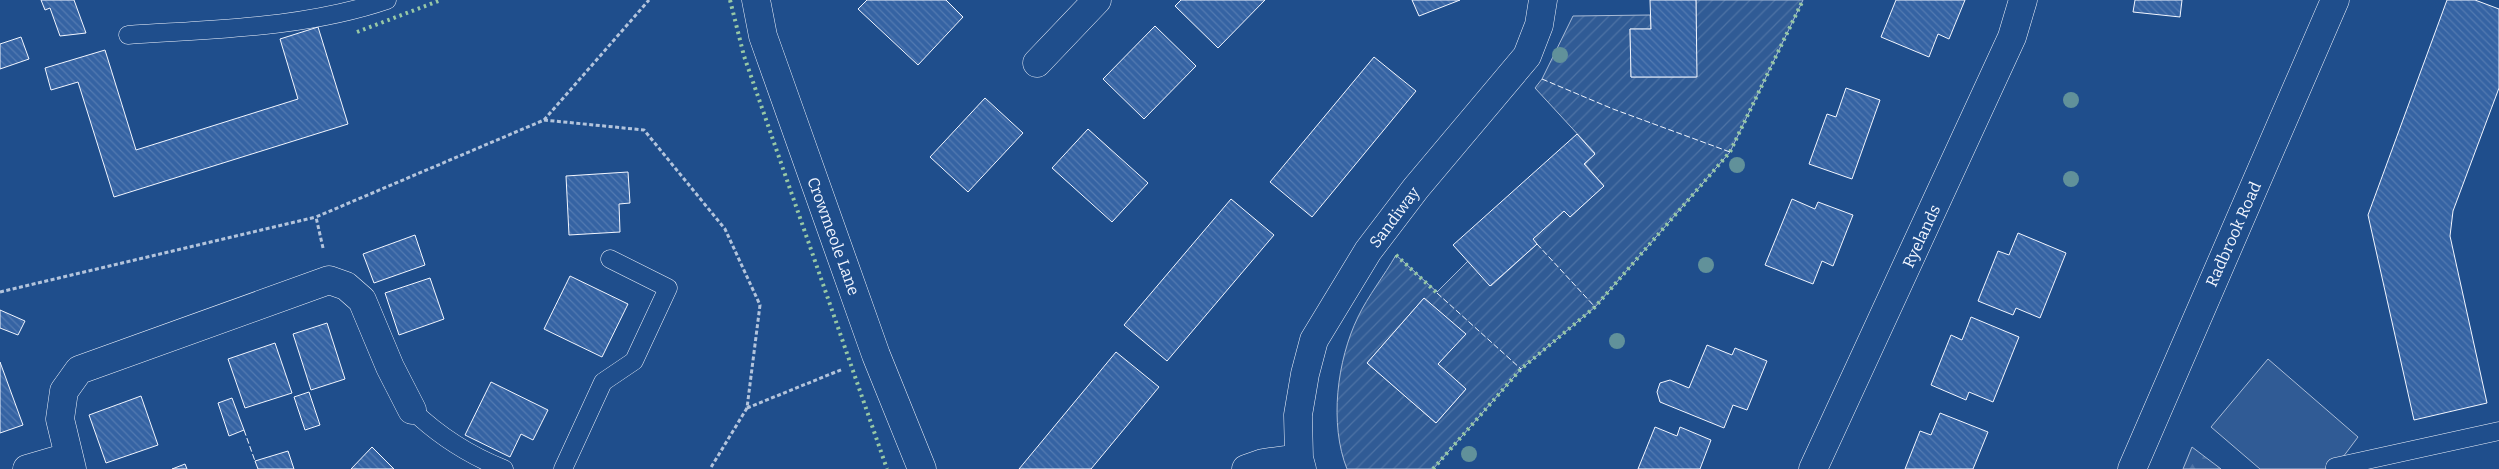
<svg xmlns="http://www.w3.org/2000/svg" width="2499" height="469" viewBox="0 0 2499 469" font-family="Bitter,serif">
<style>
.built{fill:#305b95;stroke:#a8bbd7}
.forest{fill:url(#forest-firs);stroke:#a8bbd7}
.garden{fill:url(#garden-furrows);stroke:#a8bbd7;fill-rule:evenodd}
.building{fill:url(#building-back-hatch);stroke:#f2f6ff}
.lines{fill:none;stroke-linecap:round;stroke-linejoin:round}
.service-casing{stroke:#f2f6ff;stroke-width:19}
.minor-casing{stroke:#f2f6ff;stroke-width:29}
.primary-casing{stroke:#f2f6ff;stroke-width:29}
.path{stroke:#b3c4dc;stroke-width:3;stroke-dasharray:4 2.5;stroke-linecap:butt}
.service{stroke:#1f4e8c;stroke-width:18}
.minor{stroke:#1f4e8c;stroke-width:28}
.primary{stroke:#1f4e8c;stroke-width:28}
.hedge{stroke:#97c8a6;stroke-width:4;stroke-dasharray:2.5 4;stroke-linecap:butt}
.fence{stroke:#f2f6ff;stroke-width:1;stroke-dasharray:6 2.5;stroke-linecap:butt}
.tree{fill:#61919a}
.labels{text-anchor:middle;stroke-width:4;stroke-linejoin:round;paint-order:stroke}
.street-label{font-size:16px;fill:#f2f6ff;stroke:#1f4e8c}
</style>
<defs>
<pattern id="forest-firs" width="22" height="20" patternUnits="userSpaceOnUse" patternTransform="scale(1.25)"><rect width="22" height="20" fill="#305b95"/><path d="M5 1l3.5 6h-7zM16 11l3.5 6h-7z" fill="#4e73a5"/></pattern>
<pattern id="garden-furrows" width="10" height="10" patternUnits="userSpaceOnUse" patternTransform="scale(1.25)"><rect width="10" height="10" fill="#305b95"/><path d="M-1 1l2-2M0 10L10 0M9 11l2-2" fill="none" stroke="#4e73a5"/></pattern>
<pattern id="building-back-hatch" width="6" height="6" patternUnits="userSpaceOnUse" patternTransform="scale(1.25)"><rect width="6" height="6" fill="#3563a3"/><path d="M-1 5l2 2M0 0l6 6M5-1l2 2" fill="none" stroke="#537ab1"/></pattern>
</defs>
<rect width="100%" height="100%" fill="#1f4e8c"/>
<path class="built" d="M2268,359L2358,437L2334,469H2260L2211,427Z"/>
<path class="forest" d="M2192,447L2221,469H2183Z"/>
<path class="garden" d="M1696,0H1803L1730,152L1595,307L1521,369L1433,469H1347C1329,424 1337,360 1358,317C1368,296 1384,276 1396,255L1437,292L1468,261L1491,286L1537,244L1533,239L1564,211L1570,217L1604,186L1585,164L1595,153L1535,88L1542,79L1573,16L1650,15L1651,29H1630L1631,77H1696ZM1424,298L1465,334L1438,364L1466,389L1436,423L1367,363Z"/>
<path class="building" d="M41,0H74L86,33L60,36L50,8L45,10Z
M867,0H946L963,17L918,65L858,9Z
M1181,0H1265L1218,48L1175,6Z
M1412,0H1460L1419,16Z
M1650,0H1696L1697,77H1631L1630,29H1651Z
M1896,0H1965L1949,39L1938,34L1929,57L1881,37Z
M2135,0H2182L2180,17L2133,12Z
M2447,0H2475L2499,9V88L2453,211L2450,236L2487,403L2414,420L2368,215Z
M1155,26L1196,66L1144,119L1103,79Z
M318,27L348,124L114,197L78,82L51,90L45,68L105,50L136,150L298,99L280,39Z
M21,37L29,59L0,69V44Z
M1374,57L1416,91L1312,217L1270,182Z
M1846,88L1880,100L1852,179L1809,164L1827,114L1836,117Z
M985,98L1023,133L968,192L930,157Z
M1088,129L1148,183L1112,222L1052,168Z
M1577,134L1595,154L1584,164L1604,186L1570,217L1564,211L1533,239L1537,244L1490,286L1453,245Z
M628,172L630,203L619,204L620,232L569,235L566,176Z
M1231,199L1274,235L1167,361L1124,325Z
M1792,199L1815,209L1818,202L1853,215L1833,266L1822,261L1813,284L1765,265Z
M2018,233L2066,253L2040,318L2016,308L2013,315L1978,301L1998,251L2009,255Z
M415,235L425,265L374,283L363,254Z
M570,276L628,304L602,357L544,329Z
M430,278L444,319L399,335L385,293Z
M1424,298L1466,334L1438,364L1466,389L1436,423L1367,363Z
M0,310L25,321L18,335L0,328Z
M1971,317L2019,337L1993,402L1969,392L1966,400L1931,385L1951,335L1962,340Z
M327,323L345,379L311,390L293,334Z
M275,343L292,393L245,408L228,359Z
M1707,345L1732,355L1735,348L1767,361L1747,410L1733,405L1724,428L1660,402L1657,392L1660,383L1670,380L1689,388Z
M1116,352L1159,387L1091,469H1019Z
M0,362L23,425L0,433Z
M491,382L548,410L533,440L521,434L510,457L465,435Z
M309,392L320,425L305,430L294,397Z
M141,396L158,445L106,463L89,415Z
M232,398L244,430L229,436L218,403Z
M1940,413L1988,432L1973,469H1905L1920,431L1931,435Z
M1655,427L1677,436L1680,427L1711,440L1700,469H1638Z
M372,447L394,469H351Z
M288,451L294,469H258L255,461Z
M185,464L187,469H172Z"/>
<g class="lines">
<defs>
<path id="service" d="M128,35C214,29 305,28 387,0
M412,410C438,435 471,456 504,469
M2335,467L2499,431
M563,469L603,382L634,361L668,288L610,259"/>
<path id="minor" d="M756,0L763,36L876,355L922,469
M1037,63L1097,0
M27,469L68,457
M72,469L60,419L64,391L79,370L329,280L346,286L362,300L390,367L412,410
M1246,469L1263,463L1299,458
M1302,469L1299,458L1298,415L1305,374L1314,340L1368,251L1416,188L1527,56L1539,25L1543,0
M1813,469L2012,37L2023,0"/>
<path id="primary" d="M2132,469L2335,0"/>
</defs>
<use href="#service" class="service-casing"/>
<use href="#minor" class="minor-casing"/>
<use href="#primary" class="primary-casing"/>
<path class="path" d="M544,120L649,0
M323,248L316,217L544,120L644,130L725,229L760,305L747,408L710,469
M0,292L316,217
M747,408L843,369"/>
<use href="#service" class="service"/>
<use href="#minor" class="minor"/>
<use href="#primary" class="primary"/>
<path class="hedge" d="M730,0L744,56L887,469
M357,32L441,0
M1396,255L1437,293
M1433,469L1521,369L1595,307L1730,152L1803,0"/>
<path class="fence" d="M1542,79L1613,109L1730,152
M1537,244L1595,307
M1437,293L1521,369
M244,430L255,461"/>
</g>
<g class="tree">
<circle cx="1560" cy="55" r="8"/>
<circle cx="2071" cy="100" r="8"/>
<circle cx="1737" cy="165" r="8"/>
<circle cx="2071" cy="179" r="8"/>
<circle cx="1706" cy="265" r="8"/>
<circle cx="1617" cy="341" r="8"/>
<circle cx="1469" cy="454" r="8"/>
</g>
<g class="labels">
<g class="street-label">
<text transform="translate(1394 217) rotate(-53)" y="6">Sandiway</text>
<text transform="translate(2233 234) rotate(-66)" y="6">Radbrook Road</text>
<text transform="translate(834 236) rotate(70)" y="6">Crowmeole Lane</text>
<text transform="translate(1921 236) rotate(-65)" y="6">Ryelands</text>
</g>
</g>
</svg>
